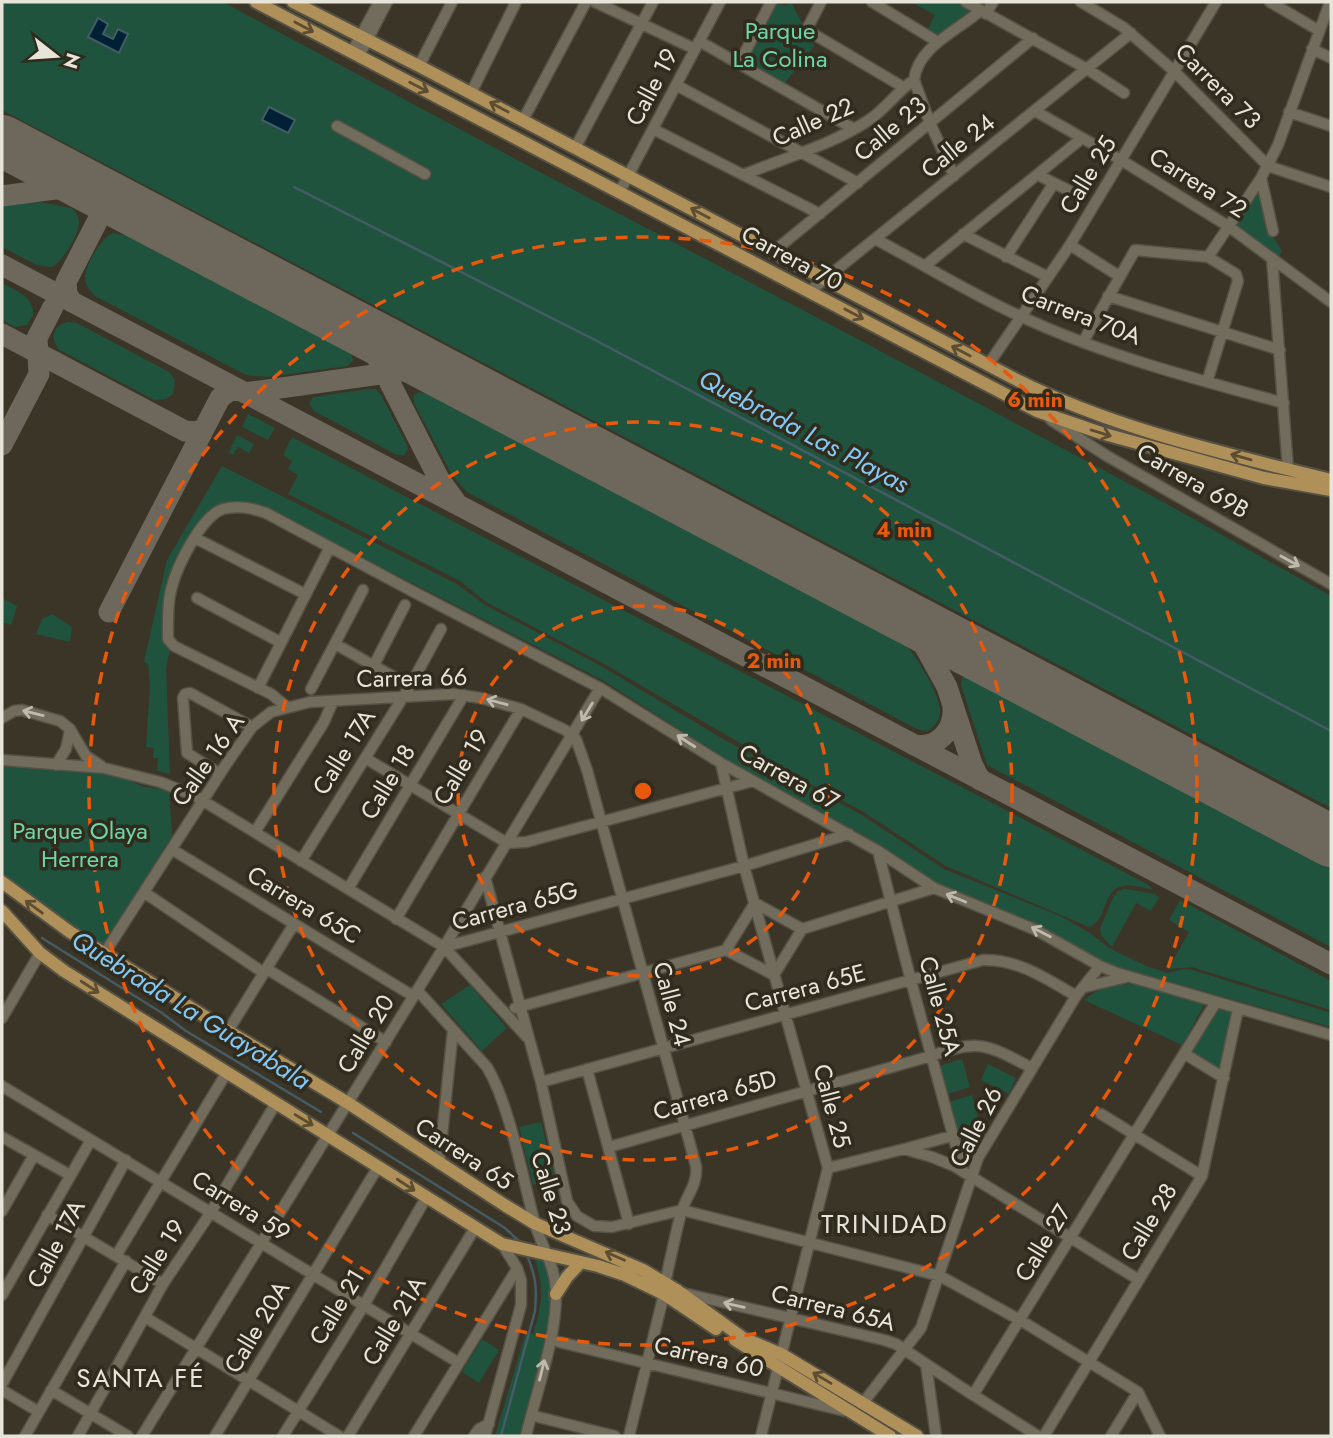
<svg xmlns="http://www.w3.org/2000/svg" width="1333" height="1438" viewBox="0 0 1333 1438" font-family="Jost,sans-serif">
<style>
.green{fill:#1f533e}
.water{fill:#002135;stroke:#455c66;stroke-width:2}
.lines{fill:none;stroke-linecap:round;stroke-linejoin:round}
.stream{stroke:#455c66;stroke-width:2.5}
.taxiway{stroke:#6e685c;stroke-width:21}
.runway{stroke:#6e685c;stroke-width:52}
.minor-casing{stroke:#555144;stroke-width:13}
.major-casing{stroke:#555144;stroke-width:16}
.minor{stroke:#726c5c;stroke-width:10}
.major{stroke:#b09059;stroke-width:12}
.oneway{stroke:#5d4e32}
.oneway2{stroke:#bebaae}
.ring{fill:none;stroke:#e8590c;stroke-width:3.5;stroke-dasharray:12 9}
.labels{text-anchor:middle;stroke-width:7;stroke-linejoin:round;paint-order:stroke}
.park-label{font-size:24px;fill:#6dd7a9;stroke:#302b1d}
.street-label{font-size:24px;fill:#e7e4da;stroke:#302b1d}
.water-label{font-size:26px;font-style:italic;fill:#83c9f6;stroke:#302b1d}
.neighbourhood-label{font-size:26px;letter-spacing:2px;fill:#e7e4da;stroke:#302b1d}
.centre{fill:#e8590c;stroke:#302b1d;stroke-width:3.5}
.ring-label{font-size:21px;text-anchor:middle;font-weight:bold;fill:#e8590c;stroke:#302b1d;stroke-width:7;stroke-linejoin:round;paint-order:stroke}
</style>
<rect width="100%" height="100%" fill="#3b3527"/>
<path class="green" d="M2,2H223L534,169L837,328L1167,504L1331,596V808L2,110Z
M791,2L814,46L784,84L762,75L743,56L775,3L786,6Z
M911,2H963L975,9L941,37L928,29L935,15Z
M1259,189L1272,235L1282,251L1279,257L1231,224Z
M39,202L72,208C76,213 79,217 79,223C79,235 62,262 52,267L37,265L2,247V206Z
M113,233L127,236L351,353L353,361L347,366L267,377L246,375L95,296C90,290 84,284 85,276C86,264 102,237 113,233Z
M2,283C16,291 34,296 33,315L27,325L15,327L2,320Z
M68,322L77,323L169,372L175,380L173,394L166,399L154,400L58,349C50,337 53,325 68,322Z
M368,389H376L381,395L407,445L408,449L404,455H397L314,411L309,404L313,397Z
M420,392L431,395L903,642C916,655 941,695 940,713C939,722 934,727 927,731L917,729L467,492L452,475L414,403V395Z
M248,414L275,428L268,440L242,427Z
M237,435L254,444L249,453L238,447L233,455L229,452Z
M292,437L1145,883L1153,889C1143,889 1133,884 1124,886C1102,888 1108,921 1089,927L946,866L862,811L812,785L606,665L486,602L460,581L288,494L298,475L288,469L292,461L283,455Z
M222,466L457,584L485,605L601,666L723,739L860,814L944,869L1060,916L1090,933L1109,948L1146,966L1168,973L1184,969L1192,970L1331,1013V1027L1110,965L1023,918L952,892L929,879L863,835L727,760L604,681L336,544L250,503L221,504L213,508L196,527L172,580L171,645L166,668L170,774L157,771L158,758H153L154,748L146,747L150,686L148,664L144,662L167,560Z
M2,598L17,606L11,625L2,622Z
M52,614L72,627L70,642L36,634L42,619Z
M965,676L1331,865V947L987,765L961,685L962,678Z
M2,766L105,774L119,776L144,787L169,790L172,836L101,949L2,877Z
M1125,889L1155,894L1159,898L1151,911L1136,903L1112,947L1101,935L1100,928L1114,896L1118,891Z
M1180,900L1331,981V1010L1192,967L1168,969L1189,932L1169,920Z
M1131,984L1144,985L1204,1005L1182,1045L1084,1000C1098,988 1112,985 1131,984Z
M470,985L507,1028L482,1051L441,1004Z
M1215,1008L1236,1012L1221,1068L1204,1064L1188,1054Z
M962,1059L970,1087L947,1094L939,1066Z
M988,1064L1016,1078L1009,1094L981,1080Z
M972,1095L981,1129L958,1136L949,1102Z
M541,1122L555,1180L533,1185L519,1127Z
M535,1260H549L553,1314L521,1436H495L526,1332L533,1334C542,1305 545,1289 535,1260Z
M482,1339L499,1350L479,1383L462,1372Z"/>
<path class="water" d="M98,18L108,24L103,34L113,39L118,29L128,34L119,53L88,37Z
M269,107L295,120L288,133L262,120Z"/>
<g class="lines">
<path class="stream" d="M294,187L595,340L1331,731
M42,938L162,1013L186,1031L321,1112
M353,1133L505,1228L522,1244
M501,1436L535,1311C537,1287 536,1276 526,1253"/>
<path class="taxiway" d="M2,196L85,185
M2,265L1331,964
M72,302L67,294L66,282L100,216C110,205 118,204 132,210
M359,329L369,342L439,479L455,501
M2,334L185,431L195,432L204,429
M245,393L423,368L440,372
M2,445L39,374L37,338L53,307
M109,612L220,398L229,391L239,390
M909,618L947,687L972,764L980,780
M914,745C937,749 954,731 953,709"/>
<path class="runway" d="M2,141L1331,841"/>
<defs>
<path id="minor" d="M595,2L695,49
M821,2L808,27L810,32L903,87
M872,2L938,42
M966,2L1087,69L1124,93
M1081,2L1123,27L1174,71L1268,166L1331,187
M1270,2L1318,30
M986,14L993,2
M699,41L854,129
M1312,49L1331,58
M352,52L379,2
M359,56L387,2
M739,64L771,2
M419,66L452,2
M914,80L930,123L954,176
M676,85L858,183
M471,93L516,2
M1035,111L1121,160L1228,226L1331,302
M1289,112L1331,126
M523,120L586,2
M337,126L425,174
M653,129L820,214
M575,148L653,2
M743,175C784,158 832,145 869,120C886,109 897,91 914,80C918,46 958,31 981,10
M1038,175L1074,193
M1261,178L1273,231
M620,191L720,2
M963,234L1048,277
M875,239C927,266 977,298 1031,321C1111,357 1199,380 1284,403
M1070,245L1119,276
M773,252L1033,38
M1006,257L1054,183
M1208,257L1261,178L1278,145L1330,2
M1272,258L1288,469
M926,265L1081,139
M810,291L1131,33
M1108,296L1280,350
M1083,342L1135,250L1208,257L1236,274L1238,281L1207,382
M988,365L1070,245L1216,2
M1051,420L1107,456L1331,584
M195,538L305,594
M197,598L280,642
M335,644L410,686
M374,665L405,605
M258,688L330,547
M311,689L363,590
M287,707L271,694L174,646L168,639C168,623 167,605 171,590C176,568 201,516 223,509C238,505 251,508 266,513L412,591L600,688L721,763L878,851L934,888L1036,930L1100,966L1117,973L1331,1035
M2,718L14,711L22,710L60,721L70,729L86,756L101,766
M365,758L507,843L526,842L753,781
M2,760L104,768L160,782L195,796L444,947L527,1037
M721,763L744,866L828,1168L761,1436
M56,765L66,749L70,730
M220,774L187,753L183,698L185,694L190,693L252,727
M255,832L324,722L333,701
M173,850L413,996
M878,851L911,981L963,1172
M301,861L410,686L441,629
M485,877L541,1082L567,1201L577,1216L594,1226L612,1227L682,1210L940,1276L1020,1320L1138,1392L1160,1436
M348,889L464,695
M145,893L264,973
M396,919L521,709
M444,947L744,866L849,834
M726,950L755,903L802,929
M104,954L227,763L252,727L271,712L310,702L454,694L481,698L521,709L565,730L576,739L587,770L696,1166C698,1185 686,1196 681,1213C675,1236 670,1260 665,1284
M267,969L386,1042
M1085,987L1127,977
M417,990L487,1067C510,1106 522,1175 534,1220C541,1248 556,1263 556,1296C556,1339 536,1393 526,1436
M515,1008L726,950L774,975L802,929L934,888
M2,1018L40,953
M228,1031L294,924
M1185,1054L1224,1078
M587,1069L629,1224
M541,1082L983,960C1018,959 1047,979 1076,996
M2,1086L459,1363
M1101,1114L1202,1176
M2,1137L70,1175
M609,1147L931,1056C980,1038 987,1045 1032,1068
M908,1148L955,1135
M439,1164L453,1030
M828,1168L904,1149L932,1157L954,1166L1139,1280
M2,1211L34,1155
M47,1215L163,1284
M116,1256L227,1072
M683,1293L884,1340L896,1344L929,1366
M2,1295L91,1140
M145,1317L339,1436
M559,1342L845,1411
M2,1384L126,1160
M2,1390L39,1412
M51,1390L128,1436
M967,1391L1038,1436
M863,1403L921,1328L978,1158L1076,996L1100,966
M538,1417L615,1436
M25,1436L126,1261
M78,1436L163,1284L211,1212L276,1103
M142,1436L444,947L600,688
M215,1436L378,1167
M283,1436L364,1305L426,1198
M348,1436L475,1228
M414,1436L517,1269
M474,1436L479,1429L489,1424
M485,1436L521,1305V1280L517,1268L502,1244
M629,1436L664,1294
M936,1436L926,1364L973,1395L1216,1002
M1044,1436L1202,1176L1238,1009
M1111,1436L1138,1392"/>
<path id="major" d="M256,2L1037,411L1101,433L1264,478L1331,490
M293,2L419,66L1015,379C1115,429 1223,453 1331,480
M2,882L70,932L228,1031L348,1103L506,1206L534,1223L643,1270L678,1291L743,1338L781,1354L917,1436
M2,911L40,953L64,971L502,1244L598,1266L625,1275L664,1294L716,1329
M556,1294L567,1277L581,1262
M735,1340L890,1436"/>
</defs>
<use href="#minor" class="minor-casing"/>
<use href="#major" class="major-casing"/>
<use href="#minor" class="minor"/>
<use href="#major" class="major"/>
</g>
<defs><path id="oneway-shaft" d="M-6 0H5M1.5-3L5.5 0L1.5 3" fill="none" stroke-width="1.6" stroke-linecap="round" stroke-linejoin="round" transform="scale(1.75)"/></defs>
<g class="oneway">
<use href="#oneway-shaft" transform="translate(304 27) rotate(28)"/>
<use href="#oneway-shaft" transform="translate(419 87) rotate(27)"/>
<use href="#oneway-shaft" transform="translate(499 107) rotate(-152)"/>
<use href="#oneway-shaft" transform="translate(700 213) rotate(-152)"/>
<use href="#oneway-shaft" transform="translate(854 314) rotate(28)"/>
<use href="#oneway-shaft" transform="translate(961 351) rotate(-152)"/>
<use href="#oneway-shaft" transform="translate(1101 433) rotate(17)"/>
<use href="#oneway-shaft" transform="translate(1241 457) rotate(-164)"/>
<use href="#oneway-shaft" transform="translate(34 907) rotate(-144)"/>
<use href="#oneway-shaft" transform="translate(90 987) rotate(33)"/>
<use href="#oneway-shaft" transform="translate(304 1120) rotate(31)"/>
<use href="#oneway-shaft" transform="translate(406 1185) rotate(33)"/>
<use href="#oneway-shaft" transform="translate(615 1256) rotate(-156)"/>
<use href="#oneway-shaft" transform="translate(822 1378) rotate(-149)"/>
</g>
<g class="oneway2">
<use href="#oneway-shaft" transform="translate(1290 561) rotate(29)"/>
<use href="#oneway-shaft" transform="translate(497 702) rotate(-165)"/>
<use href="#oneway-shaft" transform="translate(587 712) rotate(121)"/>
<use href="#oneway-shaft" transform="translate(33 713) rotate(-166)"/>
<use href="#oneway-shaft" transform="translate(686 741) rotate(-147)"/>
<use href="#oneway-shaft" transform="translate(956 898) rotate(-158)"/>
<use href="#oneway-shaft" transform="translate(1041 932) rotate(-153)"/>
<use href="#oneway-shaft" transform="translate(734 1305) rotate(-167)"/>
<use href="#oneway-shaft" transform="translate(542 1370) rotate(-76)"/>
</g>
<g class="ring">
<circle cx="643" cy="791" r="185"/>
<circle cx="643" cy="791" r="369"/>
<circle cx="643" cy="791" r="554"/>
</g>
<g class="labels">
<g class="park-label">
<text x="780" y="39">Parque<tspan x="780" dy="28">La Colina</tspan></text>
<text x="80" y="839">Parque Olaya<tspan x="80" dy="28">Herrera</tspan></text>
</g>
<g class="street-label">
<text transform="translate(1218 86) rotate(45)" y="8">Carrera 73</text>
<text transform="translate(652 87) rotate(-62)" y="8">Calle 19</text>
<text transform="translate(813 122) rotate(-24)" y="8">Calle 22</text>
<text transform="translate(890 129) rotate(-40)" y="8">Calle 23</text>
<text transform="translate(958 146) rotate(-39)" y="8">Calle 24</text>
<text transform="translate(1088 175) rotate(-59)" y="8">Calle 25</text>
<text transform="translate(1198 183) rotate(32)" y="8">Carrera 72</text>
<text transform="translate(792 258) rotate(28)" y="8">Carrera 70</text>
<text transform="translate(1081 315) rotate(21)" y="8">Carrera 70A</text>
<text transform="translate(1193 481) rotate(30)" y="8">Carrera 69B</text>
<text transform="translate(412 678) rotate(-1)" y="8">Carrera 66</text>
<text transform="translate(344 752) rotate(-58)" y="8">Calle 17A</text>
<text transform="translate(208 760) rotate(-55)" y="8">Calle 16 A</text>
<text transform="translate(461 767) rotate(-59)" y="8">Calle 19</text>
<text transform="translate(789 777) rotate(29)" y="8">Carrera 67</text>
<text transform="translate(388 782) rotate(-59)" y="8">Calle 18</text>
<text transform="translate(304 905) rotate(31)" y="8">Carrera 65C</text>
<text transform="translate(515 906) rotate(-15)" y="8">Carrera 65G</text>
<text transform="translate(805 988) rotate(-15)" y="8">Carrera 65E</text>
<text transform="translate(672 1004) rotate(75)" y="8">Calle 24</text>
<text transform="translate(940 1006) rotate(75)" y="8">Calle 25A</text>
<text transform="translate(366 1034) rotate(-59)" y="8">Calle 20</text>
<text transform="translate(715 1095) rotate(-16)" y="8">Carrera 65D</text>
<text transform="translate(832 1106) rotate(75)" y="8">Calle 25</text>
<text transform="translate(976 1127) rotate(-63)" y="8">Calle 26</text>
<text transform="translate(464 1154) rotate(33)" y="8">Carrera 65</text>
<text transform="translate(551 1193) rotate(73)" y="8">Calle 23</text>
<text transform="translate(241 1206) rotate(32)" y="8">Carrera 59</text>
<text transform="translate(1149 1222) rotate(-59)" y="8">Calle 28</text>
<text transform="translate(1043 1243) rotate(-59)" y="8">Calle 27</text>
<text transform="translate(56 1244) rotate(-62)" y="8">Calle 17A</text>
<text transform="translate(157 1257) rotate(-58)" y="8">Calle 19</text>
<text transform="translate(337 1307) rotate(-59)" y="8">Calle 21</text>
<text transform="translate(833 1308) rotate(14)" y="8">Carrera 65A</text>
<text transform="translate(394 1321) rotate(-59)" y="8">Calle 21A</text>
<text transform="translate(257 1327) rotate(-59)" y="8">Calle 20A</text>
<text transform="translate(709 1357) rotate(13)" y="8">Carrera 60</text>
</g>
<g class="water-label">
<text transform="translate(804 431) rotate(28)" y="9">Quebrada Las Playas</text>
<text transform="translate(191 1010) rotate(32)" y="9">Quebrada La Guayabala</text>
</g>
<g class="neighbourhood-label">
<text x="885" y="1233">TRINIDAD</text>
<text x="141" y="1387">SANTA FÉ</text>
</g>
</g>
<circle cx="643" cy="791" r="10" class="centre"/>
<g class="ring-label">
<text x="1035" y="407">6 min</text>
<text x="904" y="537">4 min</text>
<text x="774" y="668">2 min</text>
</g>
<rect width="1333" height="1438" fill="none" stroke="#e7e4da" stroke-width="7"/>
<g transform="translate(56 56) rotate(107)" stroke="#302b1d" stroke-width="5" paint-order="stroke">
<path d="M0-5L12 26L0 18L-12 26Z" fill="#e7e4da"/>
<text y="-10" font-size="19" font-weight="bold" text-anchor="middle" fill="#e7e4da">N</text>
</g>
</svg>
